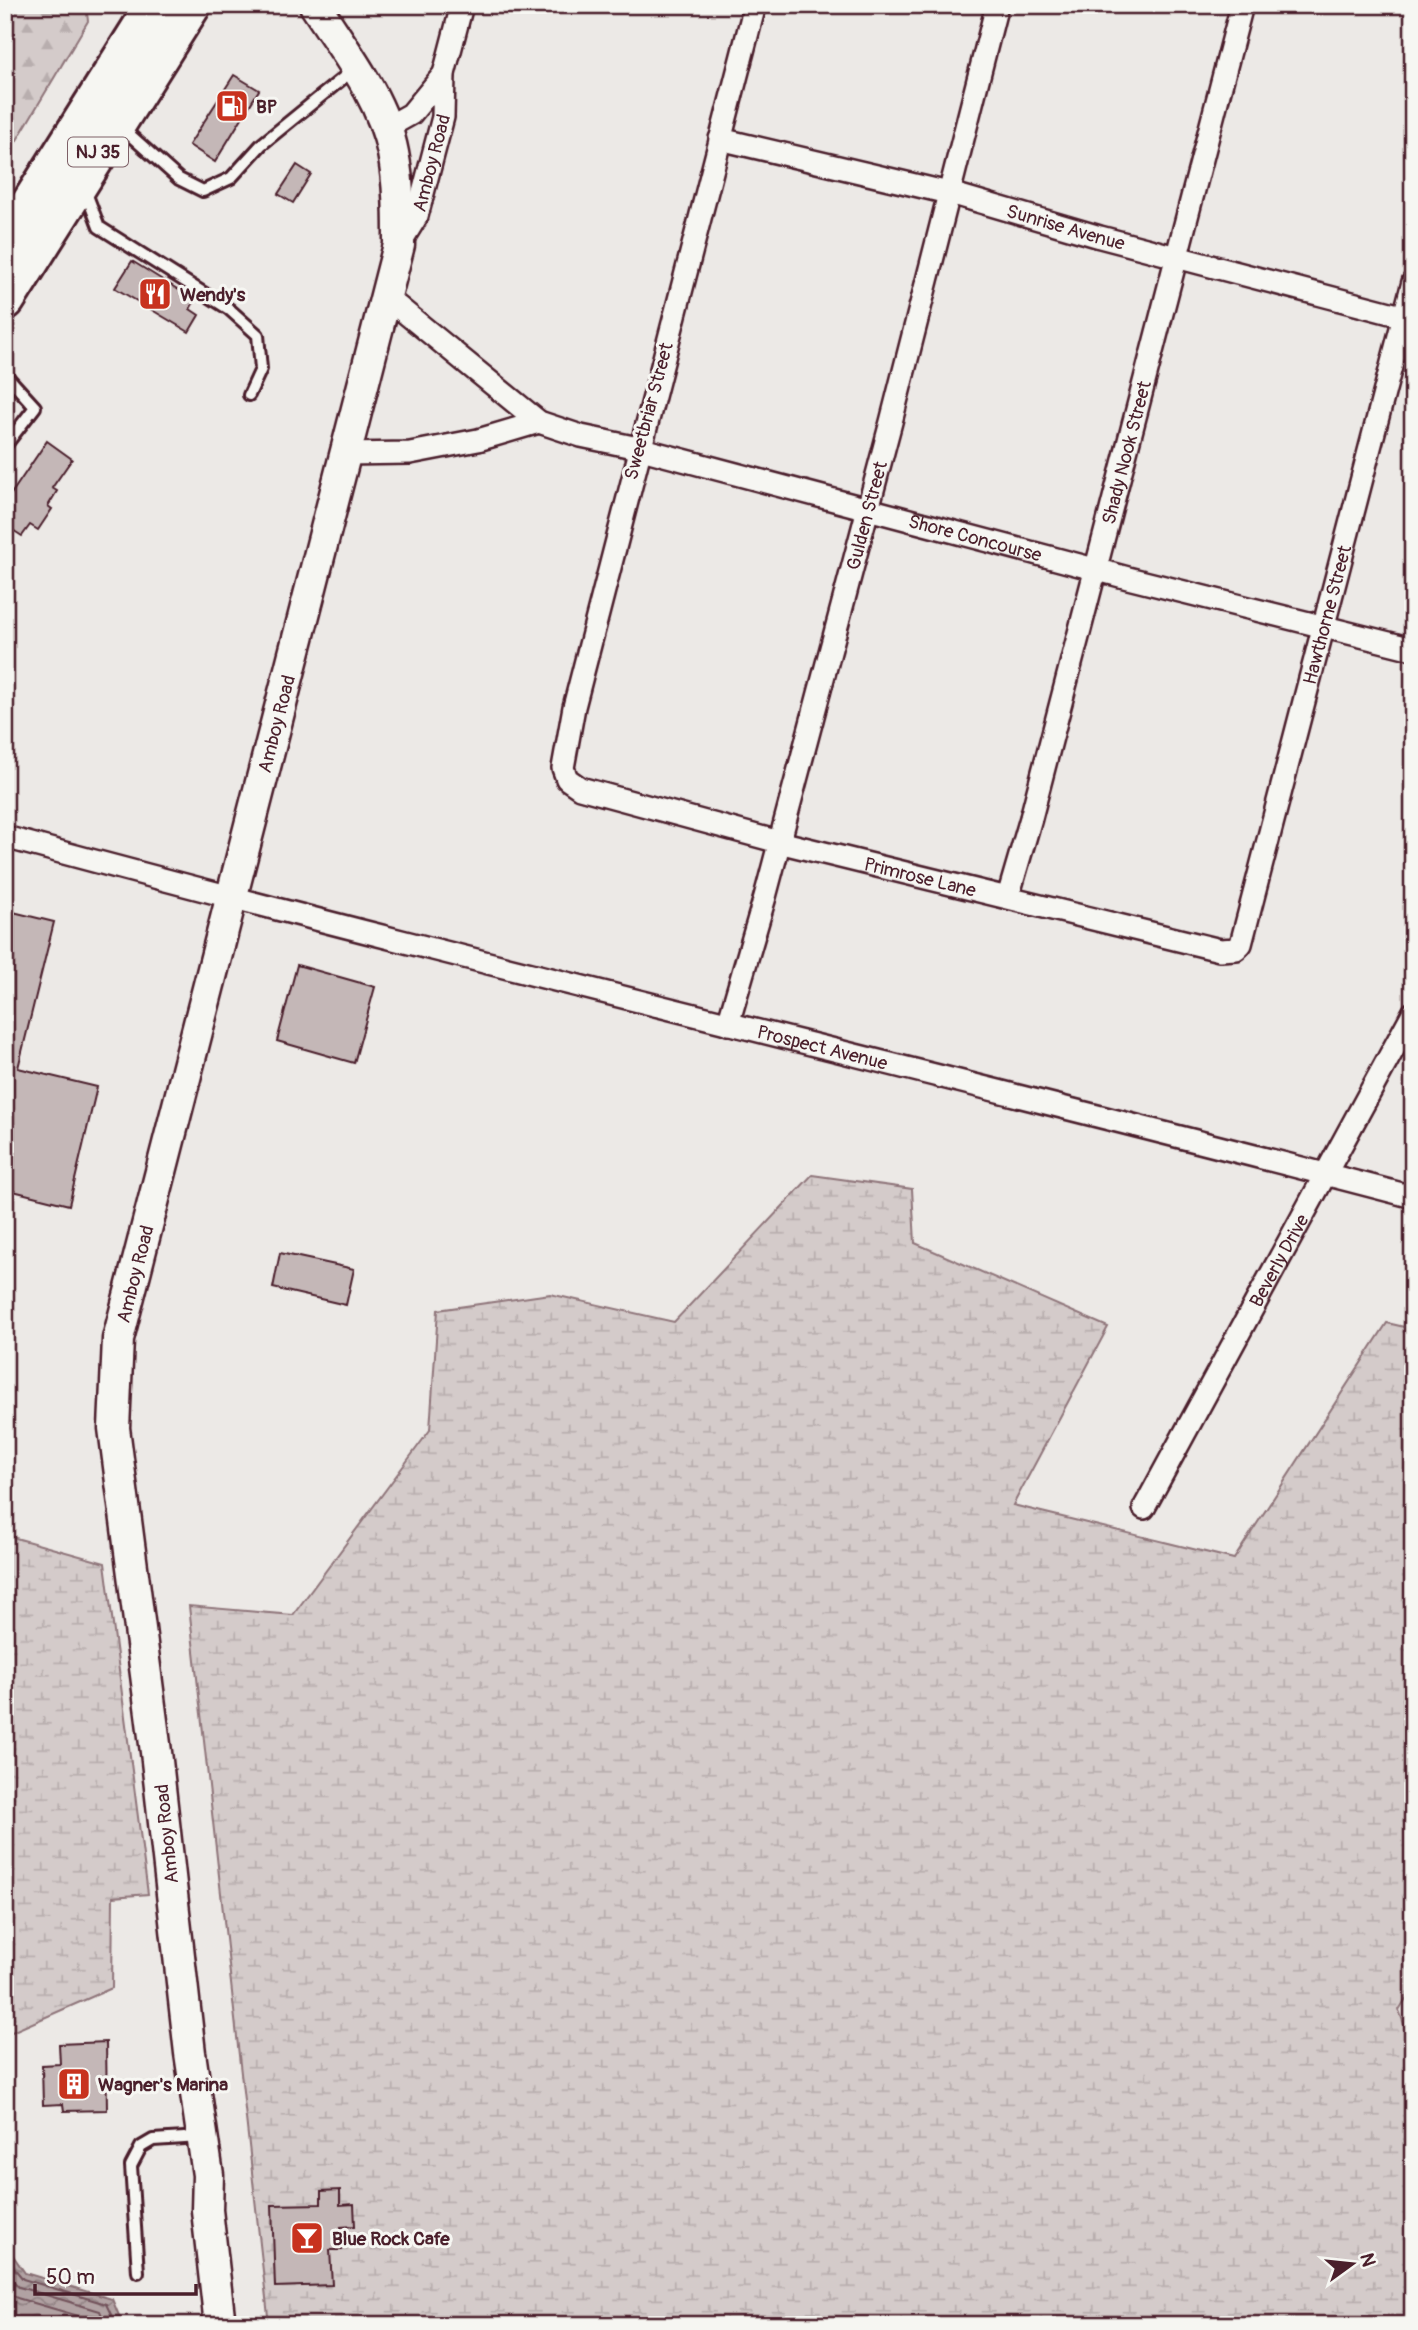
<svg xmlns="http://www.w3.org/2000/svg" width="1418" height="2330" viewBox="0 0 1418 2330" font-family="Pangolin,sans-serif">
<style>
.forest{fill:url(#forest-firs);stroke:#8f757a;stroke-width:2}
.wetland{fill:url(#wetland-marsh);stroke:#8f757a;stroke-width:2}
.water{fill:url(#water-waves);stroke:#886e73;stroke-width:2}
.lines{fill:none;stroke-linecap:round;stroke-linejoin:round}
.shore{stroke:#73535b;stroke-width:2}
.building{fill:#c4b7b7;stroke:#4a1f2b;stroke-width:2}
.lane-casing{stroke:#4a1f2b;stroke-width:16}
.street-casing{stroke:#4a1f2b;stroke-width:26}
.secondary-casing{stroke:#4a1f2b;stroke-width:35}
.highway-casing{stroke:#4a1f2b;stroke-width:44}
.lane{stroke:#f6f6f2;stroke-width:10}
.street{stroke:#f6f6f2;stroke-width:21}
.secondary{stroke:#f6f6f2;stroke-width:30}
.highway{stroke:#f6f6f2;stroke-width:38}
.labels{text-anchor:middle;stroke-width:6;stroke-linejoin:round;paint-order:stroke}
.shield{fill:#f6f6f2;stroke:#7e6067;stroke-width:2}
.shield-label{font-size:18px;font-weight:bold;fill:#4a1f2b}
.poi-label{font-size:19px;font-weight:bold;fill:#4a1f2b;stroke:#f6f6f2;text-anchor:start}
.street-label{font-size:19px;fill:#4a1f2b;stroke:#f6f6f2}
</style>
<defs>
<pattern id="forest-firs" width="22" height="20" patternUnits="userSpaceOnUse" patternTransform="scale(1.75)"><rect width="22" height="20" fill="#d4cbca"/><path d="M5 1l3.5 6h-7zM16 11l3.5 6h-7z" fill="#b8aeae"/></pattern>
<pattern id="wetland-marsh" width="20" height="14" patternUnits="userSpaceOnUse" patternTransform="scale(1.75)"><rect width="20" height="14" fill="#d4cbca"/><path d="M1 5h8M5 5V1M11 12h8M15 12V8" fill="none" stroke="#b8aeae"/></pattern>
<pattern id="water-waves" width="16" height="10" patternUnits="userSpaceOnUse" patternTransform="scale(1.75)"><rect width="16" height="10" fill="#b1a2a3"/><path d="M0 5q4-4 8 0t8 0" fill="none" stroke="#928385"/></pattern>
</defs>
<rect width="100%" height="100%" fill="#ece9e6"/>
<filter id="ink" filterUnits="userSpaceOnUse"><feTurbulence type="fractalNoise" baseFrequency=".0143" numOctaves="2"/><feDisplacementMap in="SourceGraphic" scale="14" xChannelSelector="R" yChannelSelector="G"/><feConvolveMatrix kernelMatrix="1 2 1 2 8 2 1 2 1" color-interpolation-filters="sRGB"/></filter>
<g filter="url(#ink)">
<path class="forest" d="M5,5H86L88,21L5,160Z"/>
<path class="wetland" d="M812,1175L912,1189L915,1243L1108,1327L1013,1505L1234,1559L1387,1323L1413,1329V1987L1399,2010L1413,2049V2325H269L189,1606L293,1615L430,1430L438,1310L550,1294L674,1322Z
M5,1535L105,1563L148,1894L113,1897L112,1988L5,2035Z"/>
<path class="water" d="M5,2244L25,2273L112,2299L123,2325H5Z"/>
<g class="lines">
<path class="shore" d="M5,2257L23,2279L106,2304L116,2325
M5,2272L19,2287L100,2311L106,2325
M5,2290L17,2298L92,2320L95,2325"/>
</g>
<path class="building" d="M234,75L259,90L215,162L189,145Z
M297,165L311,174L293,203L278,194Z
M132,261L195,300L190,309L199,315L189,332L115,288Z
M47,441L72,459L52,488L57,491L48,506L52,509L38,530L30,525L22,536L5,525V503Z
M5,910L54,922L18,1068L97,1087L69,1205L5,1189Z
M297,965L375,987L354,1063L277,1041Z
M280,1253L354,1269L346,1305L273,1288Z
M106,2042L107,2110L64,2111L63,2104L43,2105L42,2065L60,2064L59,2044Z
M340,2190V2205L354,2204L355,2226L341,2227L342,2250H330L332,2285L275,2287L272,2205L321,2204V2191Z"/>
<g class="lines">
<defs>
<path id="lane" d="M121,127L179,179L203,191L231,178L262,144L353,70
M85,190L99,227L229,309L258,335L261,369L249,395
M5,374L35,407L5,446
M138,2272L131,2166L141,2147L153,2140L200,2137"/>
<g id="street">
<path id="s1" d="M755,5L574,707L563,768L567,779L580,788L779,842L1220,950L1236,949L1241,944L1413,282"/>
<path d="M386,128L411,114L444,74"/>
<path id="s2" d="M720,139L957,195L1100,237L1413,319"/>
<path id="s3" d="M399,245L417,216L443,117L444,74L462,5"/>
<path id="s4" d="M386,297L539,422L581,436L638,448L1128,578L1413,649"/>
<path d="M345,454L410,453L478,440L539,422"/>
<path id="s5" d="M5,837C473,964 944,1074 1413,1197"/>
<path id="s6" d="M1008,897L1031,818L1242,5"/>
<path id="s7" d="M728,1024L765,897L891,422L997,5"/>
<path id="s8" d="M1144,1508L1413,1013"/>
</g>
<g id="secondary">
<path id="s9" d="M220,2325L207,2210L208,2175L190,2053L156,1752L114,1428L118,1339L399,245C399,214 399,183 393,153C383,99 344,50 315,5"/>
</g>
<path id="highway" d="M5,245L156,5
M5,300L191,5"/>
</defs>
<use href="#lane" class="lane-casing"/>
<use href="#street" class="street-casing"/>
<use href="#secondary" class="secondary-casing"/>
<use href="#highway" class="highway-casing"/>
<use href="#lane" class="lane"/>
<use href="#street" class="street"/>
<use href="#secondary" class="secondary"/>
<use href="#highway" class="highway"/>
</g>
</g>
<defs>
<symbol id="fuel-square" viewBox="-11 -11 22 22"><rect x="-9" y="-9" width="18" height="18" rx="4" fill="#c8321e" stroke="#f6f6f2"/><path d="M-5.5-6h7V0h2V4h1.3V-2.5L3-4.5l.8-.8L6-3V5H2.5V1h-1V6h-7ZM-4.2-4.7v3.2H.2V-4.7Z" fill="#fff"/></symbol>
<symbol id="restaurant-square" viewBox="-11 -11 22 22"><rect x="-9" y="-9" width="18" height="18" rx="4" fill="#c8321e" stroke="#f6f6f2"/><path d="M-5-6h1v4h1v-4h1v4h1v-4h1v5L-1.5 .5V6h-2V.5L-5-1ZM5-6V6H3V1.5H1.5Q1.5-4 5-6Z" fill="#fff"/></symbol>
<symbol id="building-square" viewBox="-11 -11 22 22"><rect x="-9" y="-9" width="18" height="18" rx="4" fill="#c8321e" stroke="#f6f6f2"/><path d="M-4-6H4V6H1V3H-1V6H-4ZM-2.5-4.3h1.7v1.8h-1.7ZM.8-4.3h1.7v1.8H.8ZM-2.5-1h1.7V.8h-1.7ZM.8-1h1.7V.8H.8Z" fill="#fff"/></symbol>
<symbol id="bar-square" viewBox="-11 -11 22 22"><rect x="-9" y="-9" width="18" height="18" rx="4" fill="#c8321e" stroke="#f6f6f2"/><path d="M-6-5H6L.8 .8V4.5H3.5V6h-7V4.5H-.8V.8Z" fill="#fff"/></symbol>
</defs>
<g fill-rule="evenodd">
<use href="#fuel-square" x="213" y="87" width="38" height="38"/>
<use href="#restaurant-square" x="136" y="275" width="38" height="38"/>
<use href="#building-square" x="55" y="2065" width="38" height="38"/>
<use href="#bar-square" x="288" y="2219" width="38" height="38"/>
</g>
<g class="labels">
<rect class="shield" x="68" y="137.5" width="60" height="29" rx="5"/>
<g class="shield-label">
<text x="98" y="158">NJ 35</text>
</g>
<g class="poi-label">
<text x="256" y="113">BP</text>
<text x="180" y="301">Wendy's</text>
<text x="98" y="2091">Wagner's Marina</text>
<text x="332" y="2245">Blue Rock Cafe</text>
</g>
<g class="street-label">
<text dy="7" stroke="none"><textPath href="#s3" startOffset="89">Amboy Road</textPath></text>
<text dy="7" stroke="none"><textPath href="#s2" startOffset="357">Sunrise Avenue</textPath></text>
<text transform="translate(648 411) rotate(-75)" y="7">Sweetbriar Street</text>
<text dy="7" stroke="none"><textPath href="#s6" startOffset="460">Shady Nook Street</textPath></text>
<text dy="7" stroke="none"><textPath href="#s7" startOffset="527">Gulden Street</textPath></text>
<text dy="7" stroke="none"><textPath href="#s4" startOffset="649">Shore Concourse</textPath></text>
<text dy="7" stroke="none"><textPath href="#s1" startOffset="1838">Hawthorne Street</textPath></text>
<text dy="7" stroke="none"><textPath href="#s9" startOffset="1628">Amboy Road</textPath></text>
<text dy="7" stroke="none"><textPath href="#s1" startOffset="1166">Primrose Lane</textPath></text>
<text dy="7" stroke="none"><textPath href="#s5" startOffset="844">Prospect Avenue</textPath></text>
<text dy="7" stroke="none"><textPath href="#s8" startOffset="282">Beverly Drive</textPath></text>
<text dy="7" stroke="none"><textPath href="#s9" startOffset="1060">Amboy Road</textPath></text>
<text transform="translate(166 1834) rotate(-96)" y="7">Amboy Road</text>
</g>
</g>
<rect width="1418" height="2330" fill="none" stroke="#f6f6f2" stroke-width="28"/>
<rect x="14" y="14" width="1390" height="2302" fill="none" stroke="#4a1f2b" stroke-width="2.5" filter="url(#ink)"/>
<g transform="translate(1352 2264) rotate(75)" stroke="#f6f6f2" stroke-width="5" paint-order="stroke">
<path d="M0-5L12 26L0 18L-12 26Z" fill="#4a1f2b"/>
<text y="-10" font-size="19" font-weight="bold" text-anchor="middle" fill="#4a1f2b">N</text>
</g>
<path d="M35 2284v10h161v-10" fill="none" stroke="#4a1f2b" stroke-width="3.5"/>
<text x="46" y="2284" font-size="21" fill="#4a1f2b" stroke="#f6f6f2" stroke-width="5" paint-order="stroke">50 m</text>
</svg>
